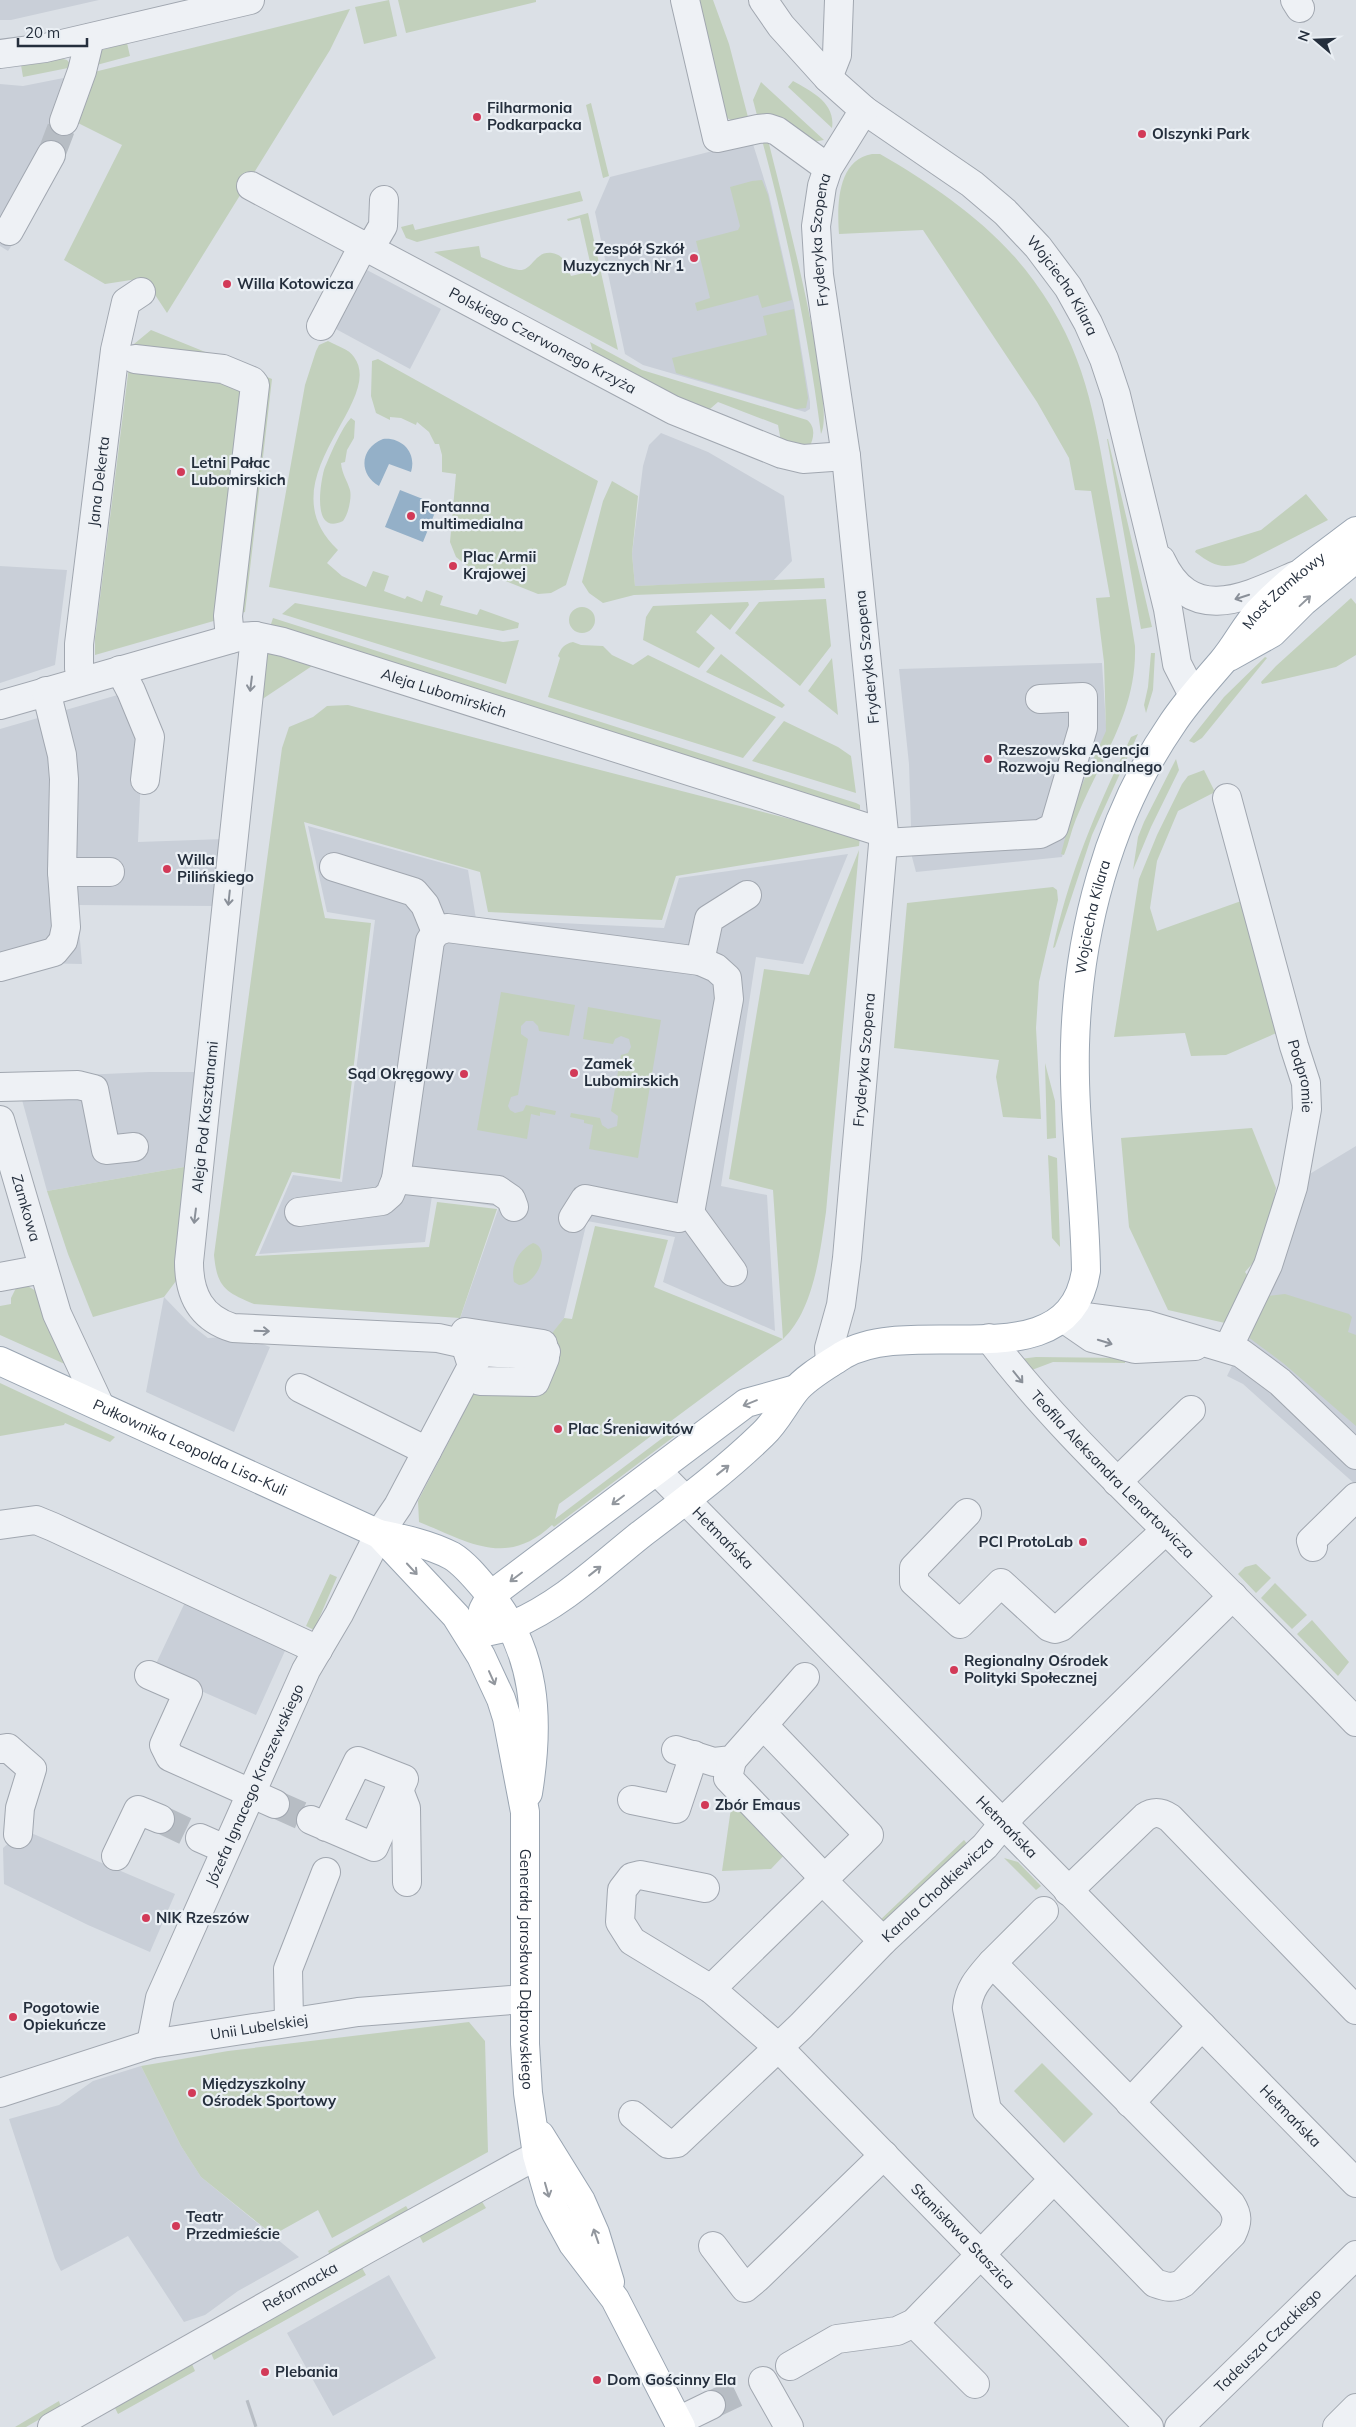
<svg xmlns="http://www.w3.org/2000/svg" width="1356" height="2427" viewBox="0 0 1356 2427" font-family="Mulish,sans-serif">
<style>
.built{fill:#c9cfd8}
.green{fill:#c2d0bc}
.water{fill:#94b0c8}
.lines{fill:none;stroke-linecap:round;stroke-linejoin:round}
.minor-tunnel{stroke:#b7bdc4;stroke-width:28;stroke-dasharray:28 14;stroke-linecap:butt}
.minor-casing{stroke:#a1a7b0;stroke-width:30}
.major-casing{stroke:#9aa5b2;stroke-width:30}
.minor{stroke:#eef1f5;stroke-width:28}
.major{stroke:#fff;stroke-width:28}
.oneway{stroke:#8a9099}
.oneway2{stroke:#92979e}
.poi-dot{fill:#d23a58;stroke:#eaeff4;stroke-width:2}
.labels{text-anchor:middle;stroke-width:4.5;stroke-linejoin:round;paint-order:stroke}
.poi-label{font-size:15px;font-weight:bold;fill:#252f3d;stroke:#eaeff4;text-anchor:start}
.street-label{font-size:15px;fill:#252f3d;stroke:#eaeff4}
</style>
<rect width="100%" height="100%" fill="#dbe0e6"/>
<path class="built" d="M0,0H99L11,20H0Z
M94,72L76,122L29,219L8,251L0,246V84L23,86Z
M752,141L769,195L794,305L810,402V409L805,412L643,365L625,354L595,212L610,177Z
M365,269L441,309L410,369L334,328Z
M661,433L708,452L784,496L792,561L773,581L635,586L632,554L643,466L649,445Z
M0,566L67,570L55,665L0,683Z
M1102,663L1106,725L1116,727L1075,816L1062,857L916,872L912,857L909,764L899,669Z
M121,694L142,753L138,842L224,839L216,906L77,905L82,964L33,963L0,972V729Z
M308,826L468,870L476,919L664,928L679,878L848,854L803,964L756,957L721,1186L767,1195L775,1331L663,1282L675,1237L587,1221L564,1318L545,1343L457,1327L499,1207L432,1196L425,1242L259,1254L293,1175L342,1182L375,920L327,912Z
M149,1072H200L191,1162L184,1167L47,1191L16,1078Z
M1356,1146V1485L1243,1384L1227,1376L1280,1269L1308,1175Z
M164,1297L190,1324L208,1338L243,1336L270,1347L234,1432L146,1392Z
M188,1596L289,1642L256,1715L153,1670Z
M24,1830L175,1894L150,1952L88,1925L4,1884L3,1848Z
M141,2066L181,2146L201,2177L299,2257L238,2291L205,2315L184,2322L128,2236L61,2271L55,2259L9,2119L59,2105L93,2081Z
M389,2275L436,2358L333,2416L287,2333Z"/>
<path class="green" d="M389,0L397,36L364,44L355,7Z
M398,0H536V2L406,33Z
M695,0H713L729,44L749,121L735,122L725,117Z
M350,9L330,50L167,313L144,278L105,284L64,260L122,145L76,122L94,72Z
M127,43L130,56L93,66L102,50Z
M59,58L67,60L73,67L23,77L21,65Z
M793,81C811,91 836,103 832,128L788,87Z
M761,82L824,140L813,142L758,119L753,100Z
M591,103L609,176L603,178L586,105Z
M762,140L769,144C780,188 837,404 821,434C808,334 788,237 762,140Z
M872,154H880C937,187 995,227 1034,281C1086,352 1094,414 1109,497C1118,547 1127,596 1135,646C1137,713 1100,759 1076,819C1071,831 1069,843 1064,855L1061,854L1074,803L1106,731L1104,662L1096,598L1110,597L1091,491L1075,490L1069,458L1037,402L923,230L839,234C837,206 837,160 872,154Z
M762,180L768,195L792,300L762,308L758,295L697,311L695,303L710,298L696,241L738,230L740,226L730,187L752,181Z
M580,191L583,201L417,242L406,238L401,227L413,224L415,230Z
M588,213L618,350L434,252L479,246L481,257C493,261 507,269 519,270C533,271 534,251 552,253C565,255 567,266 571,276L592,271L580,218L568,221L567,219Z
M794,309L808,398L806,408L796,409L676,373L672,358L767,335L763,316Z
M151,330L272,379L245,612L95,655V638L130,358L134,344Z
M328,341C337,346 349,349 354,357C387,402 263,480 338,550L327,563L342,576L366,587L373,571L389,576L384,591L405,599L407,596L422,602L426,590L443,596L440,605L477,615L480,609L519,623L518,628L503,631L269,587L305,385L316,351L319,345Z
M590,342L642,370L807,420C816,427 814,438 809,448L782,447L778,425L718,402L703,415L597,364Z
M378,359L598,481L566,585L551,593L538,594L466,565L456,557L450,542L456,474L442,472V455L439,444H435L429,432L417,422L416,425L401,418L390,417V420L376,413L371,396L372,361Z
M351,418L355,421L354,438L347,450L345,462L341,463C342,474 347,480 350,490C352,498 348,515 343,521C312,536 320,485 324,470C329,457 342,427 351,418Z
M1107,439H1108L1152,627L1141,629Z
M612,481L638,496L632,554L635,586L824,578L825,588L634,595L603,603L589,593L582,582L603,501Z
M1306,494L1328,520L1244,563C1220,569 1214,566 1195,552L1196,550L1261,530Z
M1351,598L1356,604V655L1336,667L1262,684L1261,682L1276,666Z
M826,599L831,646L800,686L735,633L759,602Z
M748,602L749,605L730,630L711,614L696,632L715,648L699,668L643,640L646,617L653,606Z
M295,603L503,642L519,640L506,684L282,614Z
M569 620a13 13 0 1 1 26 0a13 13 0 1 1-26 0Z
M273,618L856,803L860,805V809L857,812L270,627Z
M573,642L581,645L603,646L612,655L633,665L648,655L776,717L743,758L548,697L560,658L558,656C561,648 564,644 573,642Z
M272,652L315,664L255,704L266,654Z
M1151,653H1155L1153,690L1146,713L1144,705L1148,687Z
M721,654L785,705L782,708L706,672Z
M1265,657L1267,658L1202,738L1194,743L1189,741L1224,697Z
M832,658L838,715L808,691Z
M348,705L860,837L859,846L676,876L662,920L488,912L480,872L304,822L325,918L371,923L340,1179L292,1172L255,1256L429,1247L437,1202L497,1209L460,1318L254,1304C225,1292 217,1287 214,1255L282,748L289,727L313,717L327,706Z
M784,721L838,747L851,756L856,793L752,761Z
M1138,734L1092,835L1055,947L1053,948C1069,872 1098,806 1131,737Z
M1176,759L1179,770L1151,827L1133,870L1138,837L1144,822Z
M1204,770L1215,792L1178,811L1157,861L1150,908L1157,931L1244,900L1281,1031L1226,1055L1191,1056L1185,1033L1114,1037L1139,879L1157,835L1182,784L1188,776Z
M859,850L826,1212C820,1252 814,1310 783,1339C707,1393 634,1450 559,1504L555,1519L681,1424L684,1429L554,1527L552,1525C506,1568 469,1542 419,1522L418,1501L480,1381L535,1382L545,1342L564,1318L572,1319L595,1226L668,1240L654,1287L783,1339L773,1190L729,1179L764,969L809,975Z
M1053,887L1057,890L1058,900L1039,982L1036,1028L1041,1119L1003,1117L996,1077L999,1060L894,1048L907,903Z
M501,992L575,1005L569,1036L539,1031L538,1026L533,1021H526L521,1026V1034L528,1039L518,1095L511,1097L508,1106L510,1110L515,1113L523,1111L526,1105L556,1111L555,1115L540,1112V1116L531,1114L527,1139L477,1130Z
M588,1007L661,1020L638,1158L589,1149L593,1125L584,1123V1120L570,1117L571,1113L600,1118L602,1125L608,1129L617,1126L618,1116L611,1111L621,1055L628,1053L631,1047L629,1039L621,1036L615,1039L613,1044L583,1039Z
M1045,1063L1055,1101L1056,1138L1047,1139Z
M1252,1128L1276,1188L1266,1243L1259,1256L1245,1272L1248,1276L1225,1323L1168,1310L1129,1227L1121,1138Z
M1048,1155L1057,1158L1060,1247L1052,1238Z
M191,1162L182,1273L164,1297L93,1317L68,1254L47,1191L184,1167Z
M533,1243C553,1249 536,1285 519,1285L514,1282C510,1265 519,1250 533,1243Z
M26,1285L36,1291L67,1365L0,1335V1306L11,1304V1298L16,1288Z
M1285,1294L1349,1314L1352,1317L1348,1332L1356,1335V1426L1283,1363L1244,1334L1268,1296Z
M1036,1357L1125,1358V1363L1053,1362L1024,1373L1020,1359Z
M0,1383L115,1437L110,1442L65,1423L64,1425L0,1436Z
M1256,1564L1271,1578L1256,1593L1238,1574L1245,1567Z
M330,1574L337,1577L314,1630L306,1626Z
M1275,1583L1307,1615L1292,1629L1261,1598Z
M1312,1620L1349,1662L1338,1676L1297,1634Z
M733,1794L788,1851L771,1869L722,1871Z
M964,1840L969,1846L890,1922L877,1923Z
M1004,1858L1018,1862L1041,1886L1036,1890Z
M469,2022L485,2041L488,2152L332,2238L318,2210L273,2235L201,2177L181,2146L141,2066L228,2051Z
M1042,2063L1093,2114L1064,2143L1014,2091Z
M481,2200L486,2208L423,2243L419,2235Z
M406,2206L409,2211L330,2255L328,2251Z
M362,2268L366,2275L214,2360L211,2353Z
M192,2364L195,2371L118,2414L115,2408Z
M59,2401L61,2407L26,2427H15Z"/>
<path class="water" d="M383,439C402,437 417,453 411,472L389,464L379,486C358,474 360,448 383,439Z
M400,490L438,505L423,542L385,527Z"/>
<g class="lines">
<path class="minor-tunnel" d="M51,155L64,121
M275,1804L311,1820
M160,1819L200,1838
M711,2405L747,2388
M250,2414L253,2413"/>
<defs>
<g id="minor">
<path d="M685,0L717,138L758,129L768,128L777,131L828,168"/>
<path id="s1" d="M763,0L781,26L828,78L864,110L972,184L1005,212L1038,247L1068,287L1088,323L1104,359L1116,395L1168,609L1177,664L1193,695"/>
<path d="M1295,0L1300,8"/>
<path d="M0,54L45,48L250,0"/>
<path d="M828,78L837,55L839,0"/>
<path d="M64,121L82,71L90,38"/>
<path id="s2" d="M251,186L673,410L782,454L803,459L846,456"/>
<path d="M9,231L51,155"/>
<path d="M370,248L383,226L384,200"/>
<path d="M321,326L364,244"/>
<path d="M135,359L223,369L252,381L255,385L228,616L230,639"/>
<path d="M1161,560C1191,625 1244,598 1294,576"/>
<path d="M255,636L189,1262C189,1295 201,1318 233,1328L438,1338L465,1344L481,1352L533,1355L546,1352"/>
<path d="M120,670L131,691L150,737L145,780"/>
<path id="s3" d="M82,680L79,668V644L115,350L126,302L141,292"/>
<path id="s4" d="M0,705L238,637L255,636L283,642L884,833"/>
<path id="s5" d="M1227,798L1294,1046L1306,1083L1307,1109L1293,1187L1268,1265L1228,1348"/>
<path d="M884,843L1040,834L1054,827L1083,728V697L1040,699"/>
<path d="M334,867L414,892L425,905L436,932"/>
<path d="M62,872H110"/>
<path d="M700,961L709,919L747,895"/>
<path d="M0,967L54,952L63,941L66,927L62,872L64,779L62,755L46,691"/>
<path d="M0,1087L78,1085L94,1089L106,1150L134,1147"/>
<path id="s6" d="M0,1120L57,1314L100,1406"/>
<path d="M514,1207L511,1199L498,1190L396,1179L430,941L436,932L447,928L700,961L716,968L727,978L729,999L690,1213L679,1218L585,1199L573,1218"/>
<path d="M299,1212L382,1201L390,1194L396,1179"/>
<path d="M690,1213L733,1272"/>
<path d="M0,1277L43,1269"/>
<path d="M1063,1318L1085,1317L1147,1325L1241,1353L1280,1382L1356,1455"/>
<path d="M1063,1318L1092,1338L1135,1349L1195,1346"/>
<path d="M465,1332L543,1344L545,1358L535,1382L480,1381L476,1378L465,1344Z"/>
<path id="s7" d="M989,1338C1048,1416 1119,1483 1188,1552C1245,1608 1301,1665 1356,1722"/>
<path id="s8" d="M830,1363L829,1348L841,1305L847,1258L884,833L846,456L819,275L816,226L822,186L828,168L864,110"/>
<path d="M300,1388L427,1451"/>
<path id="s9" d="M657,1471L1356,2183"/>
<path d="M1117,1482L1191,1410"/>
<path d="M967,1513L914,1568V1582L960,1624L1001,1583L1049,1627L1055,1629L1061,1627L1166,1530"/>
<path d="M0,1525L36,1520L53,1527L318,1650"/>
<path d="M1313,1547L1311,1541L1356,1497"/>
<path d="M149,1675L188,1692L164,1745L170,1757L275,1804"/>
<path d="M763,1725L805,1677"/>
<path d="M0,1749L8,1748L32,1769L20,1808L18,1834"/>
<path d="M676,1750L714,1762L732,1760L763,1725L869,1835L711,1989"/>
<path d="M732,1760L728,1778L824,1878"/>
<path d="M399,1790L406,1808L407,1882"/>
<path d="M632,1800L676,1809L694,1755"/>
<path d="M311,1820L374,1847L404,1779L358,1761L326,1827"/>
<path d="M200,1838L225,1849"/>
<path d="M116,1856L138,1810L160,1819"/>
<path d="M822,1880L883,1941"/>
<path id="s10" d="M705,1888L640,1875L632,1877L622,1890L620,1922L632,1941L711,1989L778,2047L1149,2427"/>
<path d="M1068,1891L1145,1817C1154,1811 1161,1812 1170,1818L1356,2010"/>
<path d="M992,1963L1044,1911"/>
<path d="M289,2021L288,1969L326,1872"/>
<path id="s11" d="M151,2044L160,1998L306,1670L339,1614L379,1534L398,1506L472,1366L481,1352L497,1342"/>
<path id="s12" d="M0,2093L151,2044L358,2012L524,1999"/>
<path d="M1130,2103L1202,2026"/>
<path id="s13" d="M633,2115L668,2144L677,2143L801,2026L883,1941L985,1846L1013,1812L1233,1596"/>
<path d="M713,2246L745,2288L757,2278L884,2155"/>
<path d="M914,2323L975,2384"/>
<path d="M790,2366L837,2339L897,2331L914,2323L1054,2179L1155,2283C1166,2287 1173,2289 1183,2283L1232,2234C1238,2222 1238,2215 1231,2204L992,1963C979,1978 969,1988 967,2008L987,2110L1054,2179"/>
<path d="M763,2381L789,2427"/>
<path d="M678,2421L711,2405"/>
<path id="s14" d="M52,2427L367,2249L519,2165L549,2150"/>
<path id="s15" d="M1179,2427L1356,2255"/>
<path d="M1337,2427L1356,2408"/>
</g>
<g id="major">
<path d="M1229,657L1272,633L1303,602L1356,558"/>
<path id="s16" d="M0,1361L379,1534C404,1539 429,1544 452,1556C465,1564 477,1579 487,1591C537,1651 540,1719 528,1793"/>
<path id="s17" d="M379,1534L456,1616L481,1656L501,1699L507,1718L525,1812V2044L528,2093L537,2155L550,2200L556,2213L573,2244L615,2299L681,2427"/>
<path d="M483,1610L491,1595L746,1403L796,1389"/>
<path id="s18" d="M469,1635C483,1632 500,1630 513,1625C561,1605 600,1567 640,1535C682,1503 725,1471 763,1434C776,1422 784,1405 795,1391C806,1377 828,1365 843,1355C915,1313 1069,1383 1086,1271C1085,1195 1073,1120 1075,1045C1078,933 1108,817 1172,724C1187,701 1205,682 1222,662C1236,646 1245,626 1259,611C1287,581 1323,556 1356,531"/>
<path d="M540,2135L581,2201L595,2233L610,2282"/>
</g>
</defs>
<use href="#minor" class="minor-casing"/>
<use href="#major" class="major-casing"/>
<use href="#minor" class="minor"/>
<use href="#major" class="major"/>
</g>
<defs><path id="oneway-shaft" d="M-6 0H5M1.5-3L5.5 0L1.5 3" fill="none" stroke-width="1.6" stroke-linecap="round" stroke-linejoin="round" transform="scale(1.25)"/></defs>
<g class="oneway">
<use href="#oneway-shaft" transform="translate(1242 597) rotate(162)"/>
<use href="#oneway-shaft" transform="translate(251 684) rotate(97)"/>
<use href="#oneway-shaft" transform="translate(229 898) rotate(96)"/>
<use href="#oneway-shaft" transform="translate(195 1216) rotate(97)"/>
<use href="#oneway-shaft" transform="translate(262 1331) rotate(2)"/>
<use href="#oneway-shaft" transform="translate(1105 1342) rotate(17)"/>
<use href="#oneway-shaft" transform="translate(1018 1377) rotate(51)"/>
</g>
<g class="oneway2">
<use href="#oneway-shaft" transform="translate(1305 601) rotate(-43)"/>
<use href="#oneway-shaft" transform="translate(750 1403) rotate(158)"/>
<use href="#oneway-shaft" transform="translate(723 1470) rotate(-38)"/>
<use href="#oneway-shaft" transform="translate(618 1500) rotate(143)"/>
<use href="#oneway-shaft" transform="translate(412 1569) rotate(47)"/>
<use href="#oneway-shaft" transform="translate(595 1571) rotate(-38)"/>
<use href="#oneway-shaft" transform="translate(516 1577) rotate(143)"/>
<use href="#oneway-shaft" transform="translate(492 1678) rotate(66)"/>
<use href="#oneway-shaft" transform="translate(547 2190) rotate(74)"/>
<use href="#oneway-shaft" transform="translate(596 2236) rotate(-109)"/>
</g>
<g class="poi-dot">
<circle cx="477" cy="117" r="5"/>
<circle cx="1142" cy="134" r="5"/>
<circle cx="694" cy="258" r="5"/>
<circle cx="227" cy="284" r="5"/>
<circle cx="181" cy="472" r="5"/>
<circle cx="411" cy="516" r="5"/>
<circle cx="453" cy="566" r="5"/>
<circle cx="988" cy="759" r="5"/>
<circle cx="167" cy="869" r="5"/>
<circle cx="574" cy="1073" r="5"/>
<circle cx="464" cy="1074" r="5"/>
<circle cx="558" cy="1429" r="5"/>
<circle cx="1083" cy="1542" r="5"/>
<circle cx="954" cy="1670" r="5"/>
<circle cx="705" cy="1805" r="5"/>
<circle cx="146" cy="1918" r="5"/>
<circle cx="13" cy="2017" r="5"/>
<circle cx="192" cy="2093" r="5"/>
<circle cx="176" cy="2226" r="5"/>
<circle cx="265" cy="2372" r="5"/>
<circle cx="597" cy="2380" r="5"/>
</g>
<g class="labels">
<g class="poi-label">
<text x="487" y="113">Filharmonia<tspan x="487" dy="17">Podkarpacka</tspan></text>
<text x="1152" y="139">Olszynki Park</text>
<text x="684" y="254" text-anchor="end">Zespół Szkół<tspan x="684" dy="17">Muzycznych Nr 1</tspan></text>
<text x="237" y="289">Willa Kotowicza</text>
<text x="191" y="468">Letni Pałac<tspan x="191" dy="17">Lubomirskich</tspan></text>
<text x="421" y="512">Fontanna<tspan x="421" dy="17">multimedialna</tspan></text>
<text x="463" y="562">Plac Armii<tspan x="463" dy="17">Krajowej</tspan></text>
<text x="998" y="755">Rzeszowska Agencja<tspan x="998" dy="17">Rozwoju Regionalnego</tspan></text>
<text x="177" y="865">Willa<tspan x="177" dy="17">Pilińskiego</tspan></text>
<text x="584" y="1069">Zamek<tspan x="584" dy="17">Lubomirskich</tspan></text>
<text x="454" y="1079" text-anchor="end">Sąd Okręgowy</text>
<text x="568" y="1434">Plac Śreniawitów</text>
<text x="1073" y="1547" text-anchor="end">PCI ProtoLab</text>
<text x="964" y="1666">Regionalny Ośrodek<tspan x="964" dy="17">Polityki Społecznej</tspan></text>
<text x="715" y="1810">Zbór Emaus</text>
<text x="156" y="1923">NIK Rzeszów</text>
<text x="23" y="2013">Pogotowie<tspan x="23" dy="17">Opiekuńcze</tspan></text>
<text x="202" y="2089">Międzyszkolny<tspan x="202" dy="17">Ośrodek Sportowy</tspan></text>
<text x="186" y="2222">Teatr<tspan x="186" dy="17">Przedmieście</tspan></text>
<text x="275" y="2377">Plebania</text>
<text x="607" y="2385">Dom Gościnny Ela</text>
</g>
<g class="street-label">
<text dy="5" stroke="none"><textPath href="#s8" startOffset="1131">Fryderyka Szopena</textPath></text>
<text dy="5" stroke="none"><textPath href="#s1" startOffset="418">Wojciecha Kilara</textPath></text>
<text dy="5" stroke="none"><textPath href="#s2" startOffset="330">Polskiego Czerwonego Krzyża</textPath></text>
<text dy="5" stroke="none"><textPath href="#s3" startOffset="200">Jana Dekerta</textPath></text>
<text dy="5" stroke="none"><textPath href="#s18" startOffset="1495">Most Zamkowy</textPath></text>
<text transform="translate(867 657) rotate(-96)" y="5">Fryderyka Szopena</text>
<text dy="5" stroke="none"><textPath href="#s4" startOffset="462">Aleja Lubomirskich</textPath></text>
<text dy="5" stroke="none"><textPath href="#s18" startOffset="1110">Wojciecha Kilara</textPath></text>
<text dy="5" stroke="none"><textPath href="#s8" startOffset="306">Fryderyka Szopena</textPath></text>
<text dy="5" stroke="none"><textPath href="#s5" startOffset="288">Podpromie</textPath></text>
<text transform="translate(205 1117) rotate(-84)" y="5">Aleja Pod Kasztanami</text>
<text dy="5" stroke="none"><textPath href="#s6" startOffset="92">Zamkowa</textPath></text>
<text dy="5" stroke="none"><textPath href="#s16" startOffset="209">Pułkownika Leopolda Lisa-Kuli</textPath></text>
<text dy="5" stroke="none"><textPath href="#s7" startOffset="184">Teofila Aleksandra Lenartowicza</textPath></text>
<text dy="5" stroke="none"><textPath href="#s9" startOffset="94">Hetmańska</textPath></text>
<text dy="5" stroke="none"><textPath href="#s11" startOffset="280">Józefa Ignacego Kraszewskiego</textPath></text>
<text dy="5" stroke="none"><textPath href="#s9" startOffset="499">Hetmańska</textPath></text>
<text dy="5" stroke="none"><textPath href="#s13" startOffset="418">Karola Chodkiewicza</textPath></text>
<text dy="5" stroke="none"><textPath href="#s17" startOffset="480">Generała Jarosława Dąbrowskiego</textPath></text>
<text dy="5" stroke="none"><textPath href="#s12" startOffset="268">Unii Lubelskiej</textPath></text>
<text dy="5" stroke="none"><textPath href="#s9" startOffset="904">Hetmańska</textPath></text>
<text dy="5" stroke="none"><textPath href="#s10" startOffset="591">Stanisława Staszica</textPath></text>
<text dy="5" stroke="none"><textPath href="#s14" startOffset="285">Reformacka</textPath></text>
<text dy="5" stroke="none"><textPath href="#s15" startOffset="124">Tadeusza Czackiego</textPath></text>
</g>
</g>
<g transform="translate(1316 40) rotate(289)" stroke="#eaeff4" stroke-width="4" paint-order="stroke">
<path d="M0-4L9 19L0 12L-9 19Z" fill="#252f3d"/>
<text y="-8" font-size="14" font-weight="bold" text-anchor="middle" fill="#252f3d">N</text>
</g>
<path d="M18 38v8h69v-8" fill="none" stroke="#252f3d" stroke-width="2.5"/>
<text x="25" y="38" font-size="15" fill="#252f3d" stroke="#eaeff4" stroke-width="4" paint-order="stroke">20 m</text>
</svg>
